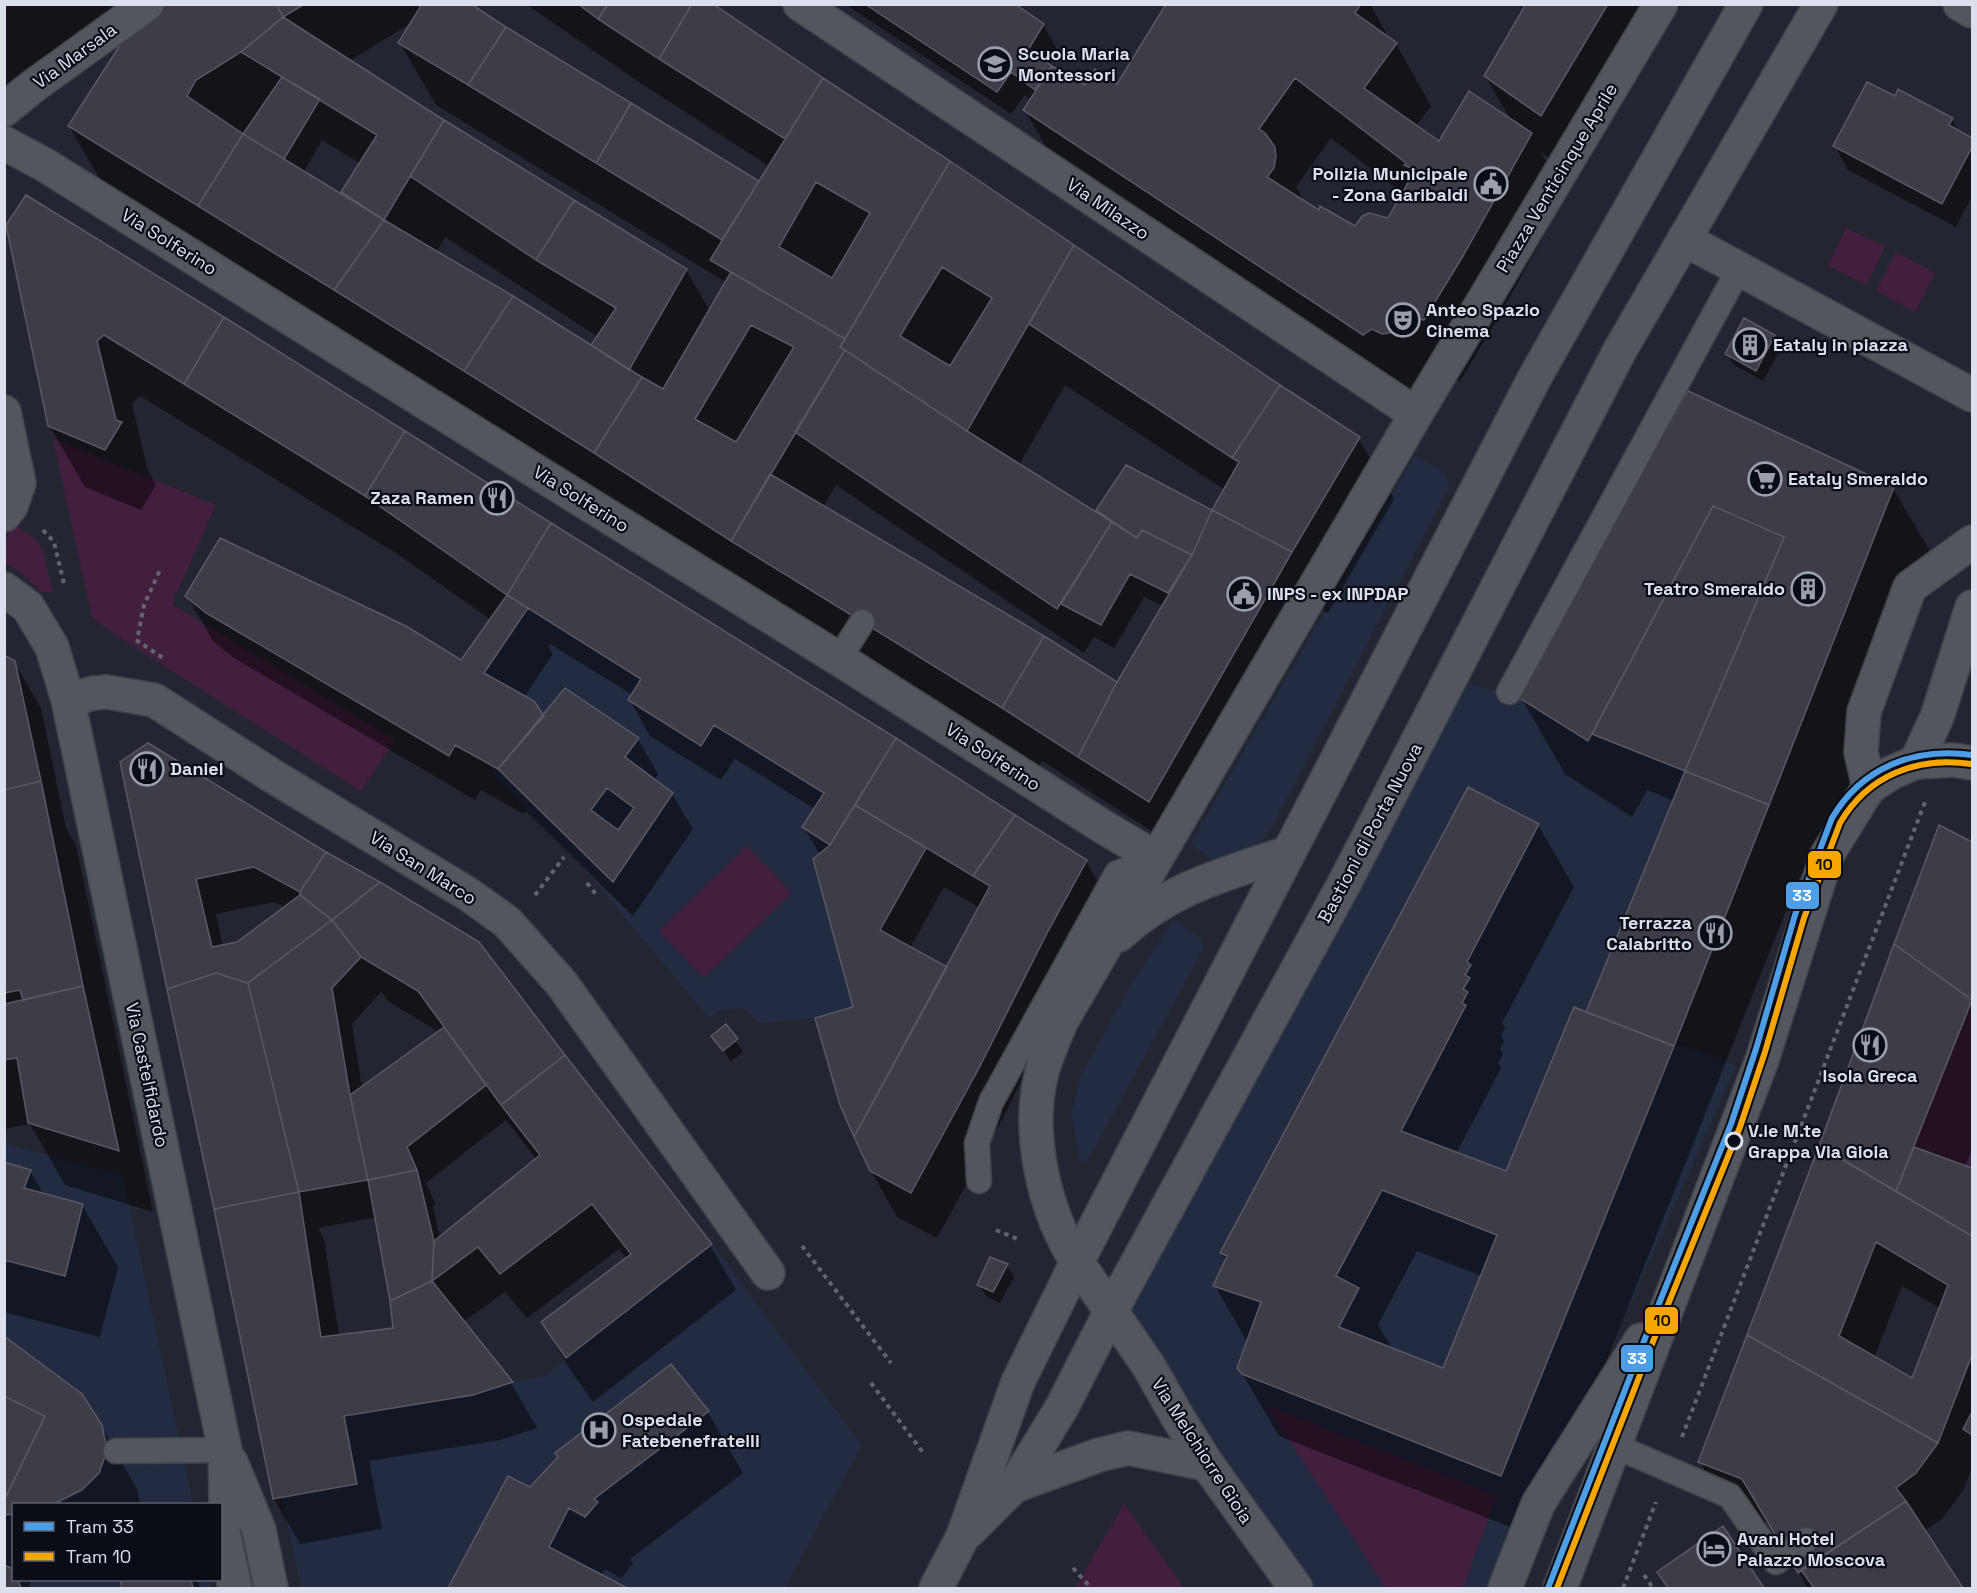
<svg xmlns="http://www.w3.org/2000/svg" width="1977" height="1593" viewBox="0 0 1977 1593" font-family="'Space Grotesk',sans-serif">
<style>
.built{fill:#232b42}
.green{fill:#421f3f}
.shadow{fill:#0007;fill-rule:evenodd}
.building{fill:#3c3d46;stroke:#595963;stroke-width:1.5;fill-rule:evenodd}
.lines{fill:none;stroke-linecap:round;stroke-linejoin:round}
.lane-casing{stroke:#3e424a;stroke-width:27}
.street-casing{stroke:#3e424a;stroke-width:36}
.secondary-casing{stroke:#3e424a;stroke-width:36}
.path{stroke:#61646c;stroke-width:4;stroke-dasharray:4.5 4.5;stroke-linecap:butt}
.lane{stroke:#53565d;stroke-width:24}
.street{stroke:#53565d;stroke-width:33}
.secondary{stroke:#53565d;stroke-width:33}
.tram-1-casing{stroke:#0a0d15;stroke-width:10}
.tram-2-casing{stroke:#0a0d15;stroke-width:10}
.tram-1{stroke:#4d9ee5;stroke-width:6}
.tram-2{stroke:#f7a600;stroke-width:6}
.stop-dot{fill:#0a0d15;stroke:#dbe0ec;stroke-width:3}
.labels{text-anchor:middle;stroke-width:4.5;stroke-linejoin:round;paint-order:stroke}
.poi-label{font-size:18px;font-weight:bold;fill:#dbe0ec;stroke:#0a0d15;text-anchor:start}
.street-label{font-size:18px;fill:#dbe0ec;stroke:#0a0d15}
.stop-label{font-size:18px;font-weight:bold;fill:#dbe0ec;stroke:#0a0d15;text-anchor:start}
.line-badge{stroke:#0a0d15;stroke-width:2}
.badge-label{font-size:16px;text-anchor:middle;font-weight:bold;fill:#fff}
.pale-badge-label{font-size:16px;text-anchor:middle;font-weight:bold;fill:#111}
</style>
<rect width="100%" height="100%" fill="#232630"/>
<path class="built" d="M1415,455L1442,471L1448,481V489L1272,827L1258,846L1215,861L1193,846L1192,841Z
M551,523L896,738L830,845L813,859L853,1007L815,1018L760,1023L744,1008L719,1011L709,1018L585,870L492,775L544,716L534,701L484,673L507,595Z
M1461,682L1518,697L1587,741L1592,734L1685,771L1586,1012L1674,1046L1688,1047L1736,1066L1634,1297L1531,1507L1500,1588H1300L1117,1311Z
M1174,919L1200,938L1204,948L1087,1162L1080,1159L1071,1114L1081,1075L1129,988Z
M4,1143L123,1176L193,1504H14V1580H209L210,1588H5Z
M712,1244L862,1445L785,1588H301L282,1498L357,1483L344,1416L473,1395L513,1382L545,1376L566,1358Z"/>
<path class="green" d="M1846,228L1885,246L1867,285L1828,266Z
M1896,252L1935,273L1915,312L1876,291Z
M53,439L216,505L172,604L395,740L361,791L117,636L92,617Z
M17,526L36,540L43,551L53,592H42L19,571L5,563V538Z
M747,846L792,893L704,978L659,931Z
M1972,1000V1168L1914,1147Z
M1266,1405L1497,1495L1463,1588H1386Z
M1124,1504L1184,1588H1075Z"/>
<path class="shadow" d="M4,4H140L4,88Z
M172,4H469L567,67L759,184L770,167L636,80L526,4H710L1358,438L1394,499L1328,613L1314,605L1175,846L1042,761L1037,769L105,188L69,126ZM413,22L400,43L436,105L724,281L726,284L710,311L686,270L349,61ZM322,140L361,164L341,195L304,172ZM445,237L598,337L592,347L436,253ZM1065,385L1225,490L1213,512L1097,511L1101,517L1019,465ZM836,485L1084,653L1094,637L1114,648L1144,597L1163,606L1117,684L823,507Z
M845,4H1013L1043,25L1057,49L1047,64L1085,87L1118,86L1168,4H1370L1390,40L1396,44L1431,106L1416,127L1439,143L1512,122L1485,76L1527,4H1682L1576,177L1540,151L1566,196L1498,318L1460,381L1453,380L1418,395L1060,172L1025,110L1031,100L1025,95L1011,114ZM1331,138L1403,194L1389,219L1355,228L1319,212L1305,203L1296,187Z
M1895,98L1952,119L1959,132L1972,139V196L1956,227L1848,170L1835,146Z
M26,197L896,740L1086,861L1112,907L1071,981L1005,1114L937,1238L897,1217L871,1171L854,1009L820,855L804,827L815,809L735,759L721,780L650,736L630,700L633,695L550,644L548,647L553,654L524,697L543,717L638,739L658,774L654,780L672,794L693,829L633,916L526,811L524,814L481,790L475,800L234,658L213,641L187,596L461,663L491,620L402,557L140,396L132,404L148,471L156,485L141,510L85,487L49,425ZM944,887L980,908L947,969L910,948Z
M1774,336L1781,348L1763,381L1734,365L1727,354Z
M1640,477L1893,488L1938,565L1813,881L1800,876L1536,1537L1279,1436L1239,1368L1248,1343L1215,1286L1226,1262L1221,1253L1538,825L1574,887L1502,1023L1505,1028L1501,1035L1504,1041L1500,1049L1503,1054L1498,1063L1501,1068L1456,1154L1507,1173L1587,1014L1674,801L1647,790L1632,817L1565,774L1520,696ZM1417,1251L1482,1276L1443,1370L1393,1350L1378,1325Z
M4,656L14,662L41,708L66,828L76,845L153,1212L65,1185L30,1124L4,1129Z
M148,744L710,1245L736,1290L593,1402L569,1368L543,1323L627,1259L619,1249L527,1318L505,1292L463,1322L511,1383L537,1428L500,1440L369,1461L382,1529L300,1544L274,1499L216,1211ZM275,902L286,908L238,944L223,947L216,914ZM381,992L389,1002L439,1032L362,1088L352,1024ZM506,1120L537,1160L440,1238L433,1206L436,1205L426,1183ZM376,1217L395,1329L339,1336L324,1239L318,1228Z
M1940,827L1972,844V1149L1965,1167L1972,1170V1467L1964,1489L1942,1519L1924,1531L1962,1588H1808L1770,1524L1726,1507L1700,1462ZM1867,1172L1904,1194L1902,1196L1867,1175ZM1902,1286L1941,1309L1913,1380L1874,1358Z
M726,1026L743,1052L731,1061L713,1036Z
M4,1164L30,1171L44,1195L82,1205L118,1267L100,1337L4,1312Z
M990,1259L1007,1266L1014,1277L1000,1303L986,1296L979,1285Z
M4,1338L101,1426L137,1489L140,1504H14V1580H32L28,1588H4Z
M707,1411L743,1473L630,1559L633,1564L621,1578L605,1569L601,1576L624,1588H450L508,1478L530,1489Z
M1723,1528L1762,1588H1668L1659,1573Z
M122,1580H198L200,1588H124Z"/>
<path class="building" d="M168,4H276L283,17L241,52L196,80L187,96L243,134L198,206L68,126L131,28Z
M276,4H305L283,17Z
M422,4H471L506,27L468,85L398,43Z
M578,4H608L598,19Z
M608,4H692L659,59L598,19Z
M692,4H713L823,78L785,139L659,59Z
M865,4H1015L1044,24L1028,50L1052,66L1035,90L1011,72L997,92Z
M1166,4H1361L1355,13L1397,43L1364,88L1439,141L1469,91L1532,133L1463,256L1424,320L1417,319L1403,331L1382,334L1372,329L1363,335L1023,110L1052,66L1085,85L1095,69L1117,84ZM1295,78L1406,163L1404,165L1415,170L1388,218L1369,213L1362,216L1355,226L1320,206L1319,210L1267,177L1274,168L1276,156L1275,147L1265,133L1259,129Z
M1526,4H1608L1541,116L1484,76Z
M283,17L444,120L384,220L341,192L377,135L241,52Z
M506,27L631,103L596,163L468,85Z
M282,77L320,99L284,159L243,134Z
M823,78L950,161L845,339L710,260ZM816,182L870,213L832,278L779,247Z
M1867,82L1895,96L1898,89L1953,118L1949,125L1972,138V147L1942,204L1833,146Z
M631,103L759,181L722,240L596,163Z
M444,120L574,200L536,260L410,176Z
M243,134L384,220L334,290L198,206Z
M950,161L1074,245L967,431L840,347ZM942,267L992,298L950,366L900,336Z
M26,195L224,317L184,384L104,335L97,341L116,420L122,422L105,450L48,426L6,225Z
M574,200L687,269L629,370L591,345L616,308L536,260Z
M384,220L513,296L464,371L334,290Z
M1074,245L1280,385L1232,458L1029,324Z
M731,272L845,339L840,347L845,350L731,541L594,453L642,377L663,389ZM751,325L794,347L736,442L695,419Z
M513,296L642,377L594,453L464,371Z
M224,317L405,431L365,496L184,384Z
M1744,318L1775,335L1756,371L1725,354Z
M845,350L967,431L1112,522L1057,609L795,432Z
M1280,385L1360,437L1292,552L1212,510L1239,462L1232,458Z
M1688,391L1894,487L1769,805L1685,771L1784,537L1713,506L1588,741L1518,697L1639,476Z
M405,431L551,523L507,595L365,496Z
M1126,465L1212,510L1192,555L1142,530L1137,538L1096,510Z
M770,474L1044,636L1002,708L731,541Z
M1713,506L1784,537L1685,771L1592,734Z
M1212,510L1292,552L1149,802L1078,757L1117,682L1192,555Z
M1112,522L1137,538L1142,530L1192,555L1168,593L1130,574L1101,625L1061,604Z
M551,523L896,738L830,845L802,827L824,793L714,725L701,746L628,700L641,679L507,595Z
M220,538L406,626L461,660L507,595L528,608L484,673L534,701L544,716L498,769L455,745L449,756L206,613L185,596Z
M1044,636L1117,682L1078,757L1002,708Z
M4,655L15,661L41,781L4,790Z
M565,688L639,738L625,757L673,793L613,882L498,769ZM607,788L634,808L618,830L591,810Z
M896,738L1015,815L973,876L855,805Z
M148,743L326,852L300,892L254,867L196,879L212,947L237,942L300,895L332,920L248,983L216,973L167,989L120,762Z
M1685,771L1769,805L1674,1046L1586,1012Z
M41,781L83,986L23,1000L20,990L4,993V790Z
M1468,787L1539,824L1467,962L1471,965L1465,975L1470,978L1463,989L1468,992L1462,1003L1466,1005L1401,1131L1506,1171L1574,1007L1674,1046L1501,1476L1242,1374L1237,1368L1261,1302L1213,1286L1227,1256L1220,1253ZM1382,1190L1497,1235L1443,1368L1339,1327L1359,1288L1336,1276Z
M855,805L926,848L880,930L947,967L854,1137L840,1105L815,1018L853,1007L813,859L830,845Z
M1015,815L1087,860L1046,935L979,1068L911,1193L870,1171L854,1137L990,886L973,876Z
M1939,825L1972,842V1000L1894,944Z
M326,852L380,882L332,920L300,895V892Z
M380,882L479,942L565,1055L501,1105L418,991L361,957L332,920Z
M332,920L361,957L332,988L350,1095L368,1180L299,1192L248,983Z
M1894,944L1972,1000L1896,1191L1819,1146Z
M216,973L248,983L299,1192L214,1209L167,989Z
M83,986L101,1068L119,1151L28,1123L17,1058L4,1060V1004Z
M726,1024L738,1039L723,1051L711,1036Z
M444,1027L486,1085L407,1147L417,1170L368,1180L350,1095Z
M565,1055L712,1244L566,1358L541,1322L631,1254L592,1204L500,1274L478,1247L432,1281L434,1241L540,1155L501,1105Z
M1819,1146L1972,1236V1355L1938,1443L1747,1335ZM1876,1242L1948,1285L1912,1378L1839,1336Z
M1914,1147L1972,1168V1236L1896,1191Z
M4,1162L31,1170L24,1188L83,1204L65,1276L4,1260Z
M417,1170L434,1241L432,1281L390,1301L368,1180Z
M299,1192L321,1337L393,1328L390,1301L432,1281L513,1382L473,1395L344,1416L357,1484L273,1499L214,1209Z
M990,1257L1008,1264L993,1292L977,1285Z
M1747,1335L1938,1443L1916,1473L1896,1488L1906,1501L1798,1573L1742,1479L1698,1462Z
M4,1336L82,1394L102,1425L107,1451L99,1473L82,1490L54,1504H14V1514L4,1515V1501L45,1416L4,1396Z
M671,1364L709,1411L594,1499L598,1502L585,1517L569,1508L549,1547L627,1588H448L508,1476L530,1487L558,1457L555,1453Z
M4,1396L45,1416L4,1501Z
M1972,1412V1435L1963,1429Z
M1906,1501L1963,1588H1814L1801,1570Z
M1723,1526L1764,1588H1668L1657,1572Z
M4,1565L14,1569V1580H18L21,1588H4Z
M120,1580H191L193,1588H122Z"/>
<g class="lines">
<defs>
<path id="lane" d="M839,659L862,622
M1509,692L1739,269
M979,1181L977,1143L991,1102L1117,873L1156,858
M1615,1446L1730,1496L1776,1562L1806,1540
M116,1451L225,1450"/>
<path id="street" d="M800,4L1416,414
M1960,4L1972,11
M4,110L32,87L147,4
M4,143L45,165L585,502L839,659L1105,828L1156,858
M1684,239L1972,395
M4,412L19,483L11,506L4,515
M4,589L28,607L52,647L68,700L225,1450L226,1500L223,1531L235,1588
M68,700L94,693L107,692L154,700L271,775L468,894L507,922L562,984L768,1273
M1916,762L1937,717L1972,607
M1869,787L1861,752L1864,712L1910,587L1972,542
M1119,935C1169,888 1225,874 1288,853
M1077,1262C1044,1211 1026,1132 1042,1072C1047,1054 1055,1037 1062,1020L1416,414L1661,4
M231,1462L259,1530L271,1588
M1505,1588L1538,1504L1641,1340
M1560,1588L1762,1060L1827,855L1869,787L1891,773L1916,762L1953,760L1972,763"/>
<path id="secondary" d="M1077,1262L1148,1365L1177,1416L1207,1464L1296,1588
M1014,1486L1099,1455L1128,1448L1207,1464
M969,1531L1014,1486L1062,1407L1111,1311L1345,882L1620,350L1821,4
M936,1588L963,1536L1018,1382L1077,1262L1535,377L1746,4"/>
</defs>
<use href="#lane" class="lane-casing"/>
<use href="#street" class="street-casing"/>
<use href="#secondary" class="secondary-casing"/>
<path class="path" d="M43,530L54,542L64,584
M138,635L144,605L160,570
M136,640L163,658
M587,883L598,897
M535,895L564,857
M996,1230L1020,1240
M802,1246L891,1363
M871,1383L924,1454
M1682,1437L1925,802
M1073,1568L1091,1588
M1644,1575L1653,1588
M1623,1588L1656,1502"/>
<use href="#lane" class="lane"/>
<use href="#street" class="street"/>
<use href="#secondary" class="secondary"/>
<defs>
<path id="tram-1" d="M1548,1588L1642,1346L1731,1124L1756,1049L1795,915L1832,818C1862,767 1915,747 1972,755"/>
<path id="tram-2" d="M1557,1588L1650,1349L1740,1127L1765,1052L1804,918L1840,823C1868,775 1918,756 1971,764"/>
</defs>
<use href="#tram-1" class="tram-1-casing"/>
<use href="#tram-2" class="tram-2-casing"/>
<use href="#tram-1" class="tram-1"/>
<use href="#tram-2" class="tram-2"/>
</g>
<defs>
<symbol id="school-ring" viewBox="-11 -11 22 22"><circle r="9.5" fill="#0a0d15" stroke="#9b9faa" stroke-width="1.5"/><path d="M0-5L7-2L0 1L-7-2ZM-4 1L0 2.5L4 1V4Q0 6-4 4Z" fill="#9b9faa"/></symbol>
<symbol id="civic-ring" viewBox="-11 -11 22 22"><circle r="9.5" fill="#0a0d15" stroke="#9b9faa" stroke-width="1.5"/><path d="M-.6-6.5H3V-4.5H.6V-3L4-1V1h2V6H-6V1h2V-1L-.6-3ZM-1.2 2.5V6h2.4V2.5Z" fill="#9b9faa"/></symbol>
<symbol id="theatre-ring" viewBox="-11 -11 22 22"><circle r="9.5" fill="#0a0d15" stroke="#9b9faa" stroke-width="1.5"/><path d="M-5-5.5Q0-4 5-5.5V0Q5 5 0 6Q-5 5-5 0ZM-3.3-2.5H-1v1.5H-3.3ZM1-2.5H3.3v1.5H1ZM-2.8 1Q0 5.5 2.8 1Z" fill="#9b9faa"/></symbol>
<symbol id="building-ring" viewBox="-11 -11 22 22"><circle r="9.5" fill="#0a0d15" stroke="#9b9faa" stroke-width="1.5"/><path d="M-4-6H4V6H1V3H-1V6H-4ZM-2.5-4.3h1.7v1.8h-1.7ZM.8-4.3h1.7v1.8H.8ZM-2.5-1h1.7V.8h-1.7ZM.8-1h1.7V.8H.8Z" fill="#9b9faa"/></symbol>
<symbol id="supermarket-ring" viewBox="-11 -11 22 22"><circle r="9.5" fill="#0a0d15" stroke="#9b9faa" stroke-width="1.5"/><path d="M-6-5.5h2.5l.6 2H6L4.5 2H-2.5L-4.4-4H-6ZM-1.5 3.2a1.3 1.3 0 1 0 .1 0ZM3 3.2a1.3 1.3 0 1 0 .1 0Z" fill="#9b9faa"/></symbol>
<symbol id="restaurant-ring" viewBox="-11 -11 22 22"><circle r="9.5" fill="#0a0d15" stroke="#9b9faa" stroke-width="1.5"/><path d="M-5-6h1v4h1v-4h1v4h1v-4h1v5L-1.5 .5V6h-2V.5L-5-1ZM5-6V6H3V1.5H1.5Q1.5-4 5-6Z" fill="#9b9faa"/></symbol>
<symbol id="hospital-ring" viewBox="-11 -11 22 22"><circle r="9.5" fill="#0a0d15" stroke="#9b9faa" stroke-width="1.5"/><path d="M-5-5h3v3.5h4V-5h3V5h-3V1.5h-4V5h-3Z" fill="#9b9faa"/></symbol>
<symbol id="hotel-ring" viewBox="-11 -11 22 22"><circle r="9.5" fill="#0a0d15" stroke="#9b9faa" stroke-width="1.5"/><path d="M-6-4.5h1.5V1H6V5H4.5V3h-9V5H-6ZM-4 0a1.8 1.8 0 1 1 3.6 0ZM.5 0V-2.5h3Q6-2.5 6 0Z" fill="#9b9faa"/></symbol>
</defs>
<g fill-rule="evenodd">
<use href="#school-ring" x="976" y="45" width="38" height="38"/>
<use href="#civic-ring" x="1472" y="165" width="38" height="38"/>
<use href="#theatre-ring" x="1384" y="301" width="38" height="38"/>
<use href="#building-ring" x="1731" y="326" width="38" height="38"/>
<use href="#supermarket-ring" x="1746" y="460" width="38" height="38"/>
<use href="#restaurant-ring" x="478" y="479" width="38" height="38"/>
<use href="#building-ring" x="1789" y="570" width="38" height="38"/>
<use href="#civic-ring" x="1225" y="575" width="38" height="38"/>
<use href="#restaurant-ring" x="128" y="750" width="38" height="38"/>
<use href="#restaurant-ring" x="1696" y="914" width="38" height="38"/>
<use href="#restaurant-ring" x="1851" y="1026" width="38" height="38"/>
<use href="#hospital-ring" x="580" y="1411" width="38" height="38"/>
<use href="#hotel-ring" x="1695" y="1530" width="38" height="38"/>
</g>
<circle class="stop-dot" cx="1734" cy="1141" r="8"/>
<g class="labels">
<g class="poi-label">
<text x="1018" y="60">Scuola Maria<tspan x="1018" dy="21">Montessori</tspan></text>
<text x="1468" y="180" text-anchor="end">Polizia Municipale<tspan x="1468" dy="21">- Zona Garibaldi</tspan></text>
<text x="1426" y="316">Anteo Spazio<tspan x="1426" dy="21">Cinema</tspan></text>
<text x="1773" y="351">Eataly in piazza</text>
<text x="1788" y="485">Eataly Smeraldo</text>
<text x="474" y="504" text-anchor="end">Zaza Ramen</text>
<text x="1785" y="595" text-anchor="end">Teatro Smeraldo</text>
<text x="1267" y="600">INPS - ex INPDAP</text>
<text x="170" y="775">Daniel</text>
<text x="1692" y="929" text-anchor="end">Terrazza<tspan x="1692" dy="21">Calabritto</tspan></text>
<text x="1870" y="1082" text-anchor="middle">Isola Greca</text>
<text x="622" y="1426">Ospedale<tspan x="622" dy="21">Fatebenefratelli</tspan></text>
<text x="1737" y="1545">Avani Hotel<tspan x="1737" dy="21">Palazzo Moscova</tspan></text>
</g>
<g class="street-label">
<text transform="translate(75 56) rotate(-36)" y="6">Via Marsala</text>
<text transform="translate(1557 178) rotate(-59)" y="6">Piazza Venticinque Aprile</text>
<text transform="translate(1108 209) rotate(34)" y="6">Via Milazzo</text>
<text transform="translate(169 242) rotate(32)" y="6">Via Solferino</text>
<text transform="translate(581 499) rotate(32)" y="6">Via Solferino</text>
<text transform="translate(993 757) rotate(33)" y="6">Via Solferino</text>
<text transform="translate(1370 833) rotate(-62)" y="6">Bastioni di Porta Nuova</text>
<text transform="translate(423 868) rotate(32)" y="6">Via San Marco</text>
<text transform="translate(147 1075) rotate(78)" y="6">Via Castelfidardo</text>
<text transform="translate(1202 1451) rotate(57)" y="6">Via Melchiorre Gioia</text>
</g>
<g class="stop-label">
<text x="1748" y="1137">V.le M.te<tspan x="1748" dy="21">Grappa Via Gioia</tspan></text>
</g>
</g>
<g class="line-badge">
<rect x="1807" y="850" width="35" height="29" rx="6" fill="#f7a600"/>
<rect x="1785" y="881" width="35" height="29" rx="6" fill="#4d9ee5"/>
<rect x="1644" y="1306" width="35" height="29" rx="6" fill="#f7a600"/>
<rect x="1620" y="1344" width="34" height="29" rx="6" fill="#4d9ee5"/>
</g>
<g class="badge-label">
<text x="1802" y="901">33</text>
<text x="1637" y="1364">33</text>
</g>
<g class="pale-badge-label">
<text x="1824" y="870">10</text>
<text x="1662" y="1326">10</text>
</g>
<rect width="1977" height="1593" fill="none" stroke="#dbe0ec" stroke-width="12"/>
<rect x="12" y="1503" width="210" height="78" fill="#0a0d15" stroke="#5e616b" stroke-width="1.5"/>
<rect x="24" y="1522" width="30" height="9" fill="#4d9ee5" stroke="#5e616b" stroke-width="1.5"/>
<text x="66" y="1533" font-size="18" fill="#dbe0ec">Tram 33</text>
<rect x="24" y="1552" width="30" height="9" fill="#f7a600" stroke="#5e616b" stroke-width="1.5"/>
<text x="66" y="1563" font-size="18" fill="#dbe0ec">Tram 10</text>
</svg>
